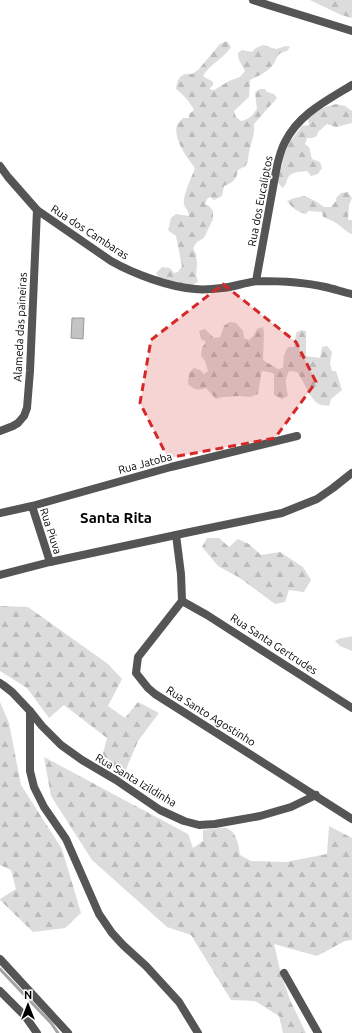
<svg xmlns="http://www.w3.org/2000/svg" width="352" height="1033" viewBox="0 0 352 1033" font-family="Ubuntu,sans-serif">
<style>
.forest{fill:url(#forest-firs)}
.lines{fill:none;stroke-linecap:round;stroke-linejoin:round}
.stream{stroke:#a3a3a3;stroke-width:3}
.building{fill:#c4c4c4;stroke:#999}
.minor{stroke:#555;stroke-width:8}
.tertiary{stroke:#555;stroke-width:8}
.marked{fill:#d62828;fill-opacity:0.2;stroke:#d62828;stroke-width:3;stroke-dasharray:8 5;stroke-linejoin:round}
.labels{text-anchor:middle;stroke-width:3.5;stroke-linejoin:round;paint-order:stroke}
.street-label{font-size:11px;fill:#000;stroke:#fff}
.district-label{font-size:15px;font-weight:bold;fill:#000;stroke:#fff}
</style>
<defs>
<pattern id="forest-firs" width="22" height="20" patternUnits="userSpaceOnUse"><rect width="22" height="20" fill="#dcdcdc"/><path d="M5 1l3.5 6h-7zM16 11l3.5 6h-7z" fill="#bbb"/></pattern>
</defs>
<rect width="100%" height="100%" fill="#fff"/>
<path class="forest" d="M310,0H352V18L341,15Z
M227,41L231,47C223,59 210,64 203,76L213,82V85L210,88L211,90H214L229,81L240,77L245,71L239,60L238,53L242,50L252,52L256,48L263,45L276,49L286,46L290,47L287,51C274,54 279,58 272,66C266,73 258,76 250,80L249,97L234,111L236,117L241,121C249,119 252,116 257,109L255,92L260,89H265L267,92L274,94L277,98L254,124C255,135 251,142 249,152C248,157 249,160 246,165C245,167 241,168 238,170C236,180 234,182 224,186L222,196L214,200L210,197L207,199L205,204L209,206L213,211V219L204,238L197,242L193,248L196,254L197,264L196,275L198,282L191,286L159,278L156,273L162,267L170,268L174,273L178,272L182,266L176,236L173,234L168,230L171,218L176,214L189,216C188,209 186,210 184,205C182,196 192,177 195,168C187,158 173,139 177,125C178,123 181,120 183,118H189V114L194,110C189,101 184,95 176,89C177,79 181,72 192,74L198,70L220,44Z
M336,104L345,106L352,111V123L336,127L327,124L318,132L317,136L312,138H307L305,144L309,147L312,159L320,162L322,168L318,174L311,176L307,171C299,172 290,171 287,180C286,184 286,185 282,188L278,182L279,171L282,166L284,155L289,143L302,126L309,125L308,119C317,110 323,107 336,104Z
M348,192L352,198L349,205L348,220H352V234L349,233L335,222L323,217L322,212L308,211L306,214C298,212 292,208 287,201L294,198L305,196L317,202L324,207H331L336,201V198L341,193Z
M229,322L236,323L243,331L244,338L249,340L254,335L257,329L263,327L264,333L263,360L278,369L283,368L284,355L288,347H294L296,333L301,330L306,331V356L320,358L322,347L327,346L332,352L330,363L332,371H336L342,390L331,399L329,406C326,405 322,406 319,404C310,400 304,381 297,372L289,371C284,381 286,386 288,396L282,399L274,395V374L269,372L262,371L261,375L258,394L250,397L240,396L223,397L216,399L206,388C197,391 195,390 188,384L189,373L194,368L200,370L204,374L208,371L205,361L201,356L202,348L206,342L201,339L199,331L205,329L214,338L220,337L222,332L224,326Z
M207,538H219L229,547L238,539L249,544L261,555L280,552L303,567L311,580L304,592L289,590L285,602L275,604L240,578L218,566L202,547Z
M0,606L28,607L108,664L122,679L108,706L125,718L138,702L159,713L138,741L124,774L101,761L107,738L64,705L49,718L27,688L0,671Z
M352,636V651L340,646L335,641C341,637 346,638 352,636Z
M0,702L9,723L21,785L62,849L81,913L65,928L33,932L0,900V899L16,889L11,870L0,865Z
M44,757L188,834L193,848L203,841V830C209,830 221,827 226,828C237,831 239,847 240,855L251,861L286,862L327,854L329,826L352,838V940L345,941L317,956L274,944L281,974L290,1000L306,1033H283L279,1016L255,1001L231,1000L191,935L167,927L92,860L51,796Z"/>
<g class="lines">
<path class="stream" d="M0,969L51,1023L58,1033"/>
</g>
<path class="building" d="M72,318H84L83,339L71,338Z"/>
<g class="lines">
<path class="minor" d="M253,0L268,5L352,31
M0,166L8,177L37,210L111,261C134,274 169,287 195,289C204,290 214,289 222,288C234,287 246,282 258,281C280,281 304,282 325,287C334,289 343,292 352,294
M256,281L276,171C278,161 280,151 285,142C299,114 326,101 352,85
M0,431L13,426L18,423L24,416L27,408L30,371L37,210
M32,506L50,562
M0,513L32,506L171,467L297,436
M176,535L181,574L182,601
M182,601L138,657L136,673L148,688L155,694L352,819
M182,601L207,615L352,708
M0,683L3,685L12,692L30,711L42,726L61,745L82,760L116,780L160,810L184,821L199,825L215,824L260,816L291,807L316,795
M30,711V771L34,787L44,807L66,839L99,914L112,933L123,945L146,966L179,1002L198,1033
M0,959L68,1033
M284,973L318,1033
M0,991L25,1016L37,1033"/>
<path class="tertiary" d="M0,575L50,562L190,532L282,513L317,499L333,488L352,473"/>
</g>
<path class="marked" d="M223,284L296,342L316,382L275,438L168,458L140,403L151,340Z"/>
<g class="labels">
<g class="street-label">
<text transform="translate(260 201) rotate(-79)" y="4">Rua dos Eucaliptos</text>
<text transform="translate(90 232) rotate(33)" y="4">Rua dos Cambaras</text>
<text transform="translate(20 327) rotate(-87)" y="4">Alameda das paineiras</text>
<text transform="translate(145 463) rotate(-15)" y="4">Rua Jatoba</text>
<text transform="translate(51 531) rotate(72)" y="4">Rua Piuva</text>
<text transform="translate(274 644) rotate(33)" y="4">Rua Santa Gertrudes</text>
<text transform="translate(211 716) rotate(32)" y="4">Rua Santo Agostinho</text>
<text transform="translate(136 780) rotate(31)" y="4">Rua Santa Izildinha</text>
</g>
<g class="district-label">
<text x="116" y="523">Santa Rita</text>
</g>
</g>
<g transform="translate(28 1005)" stroke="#ffffff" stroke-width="3" paint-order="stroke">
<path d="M0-3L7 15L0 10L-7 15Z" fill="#000000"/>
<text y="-6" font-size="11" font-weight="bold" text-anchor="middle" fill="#000000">N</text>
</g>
</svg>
